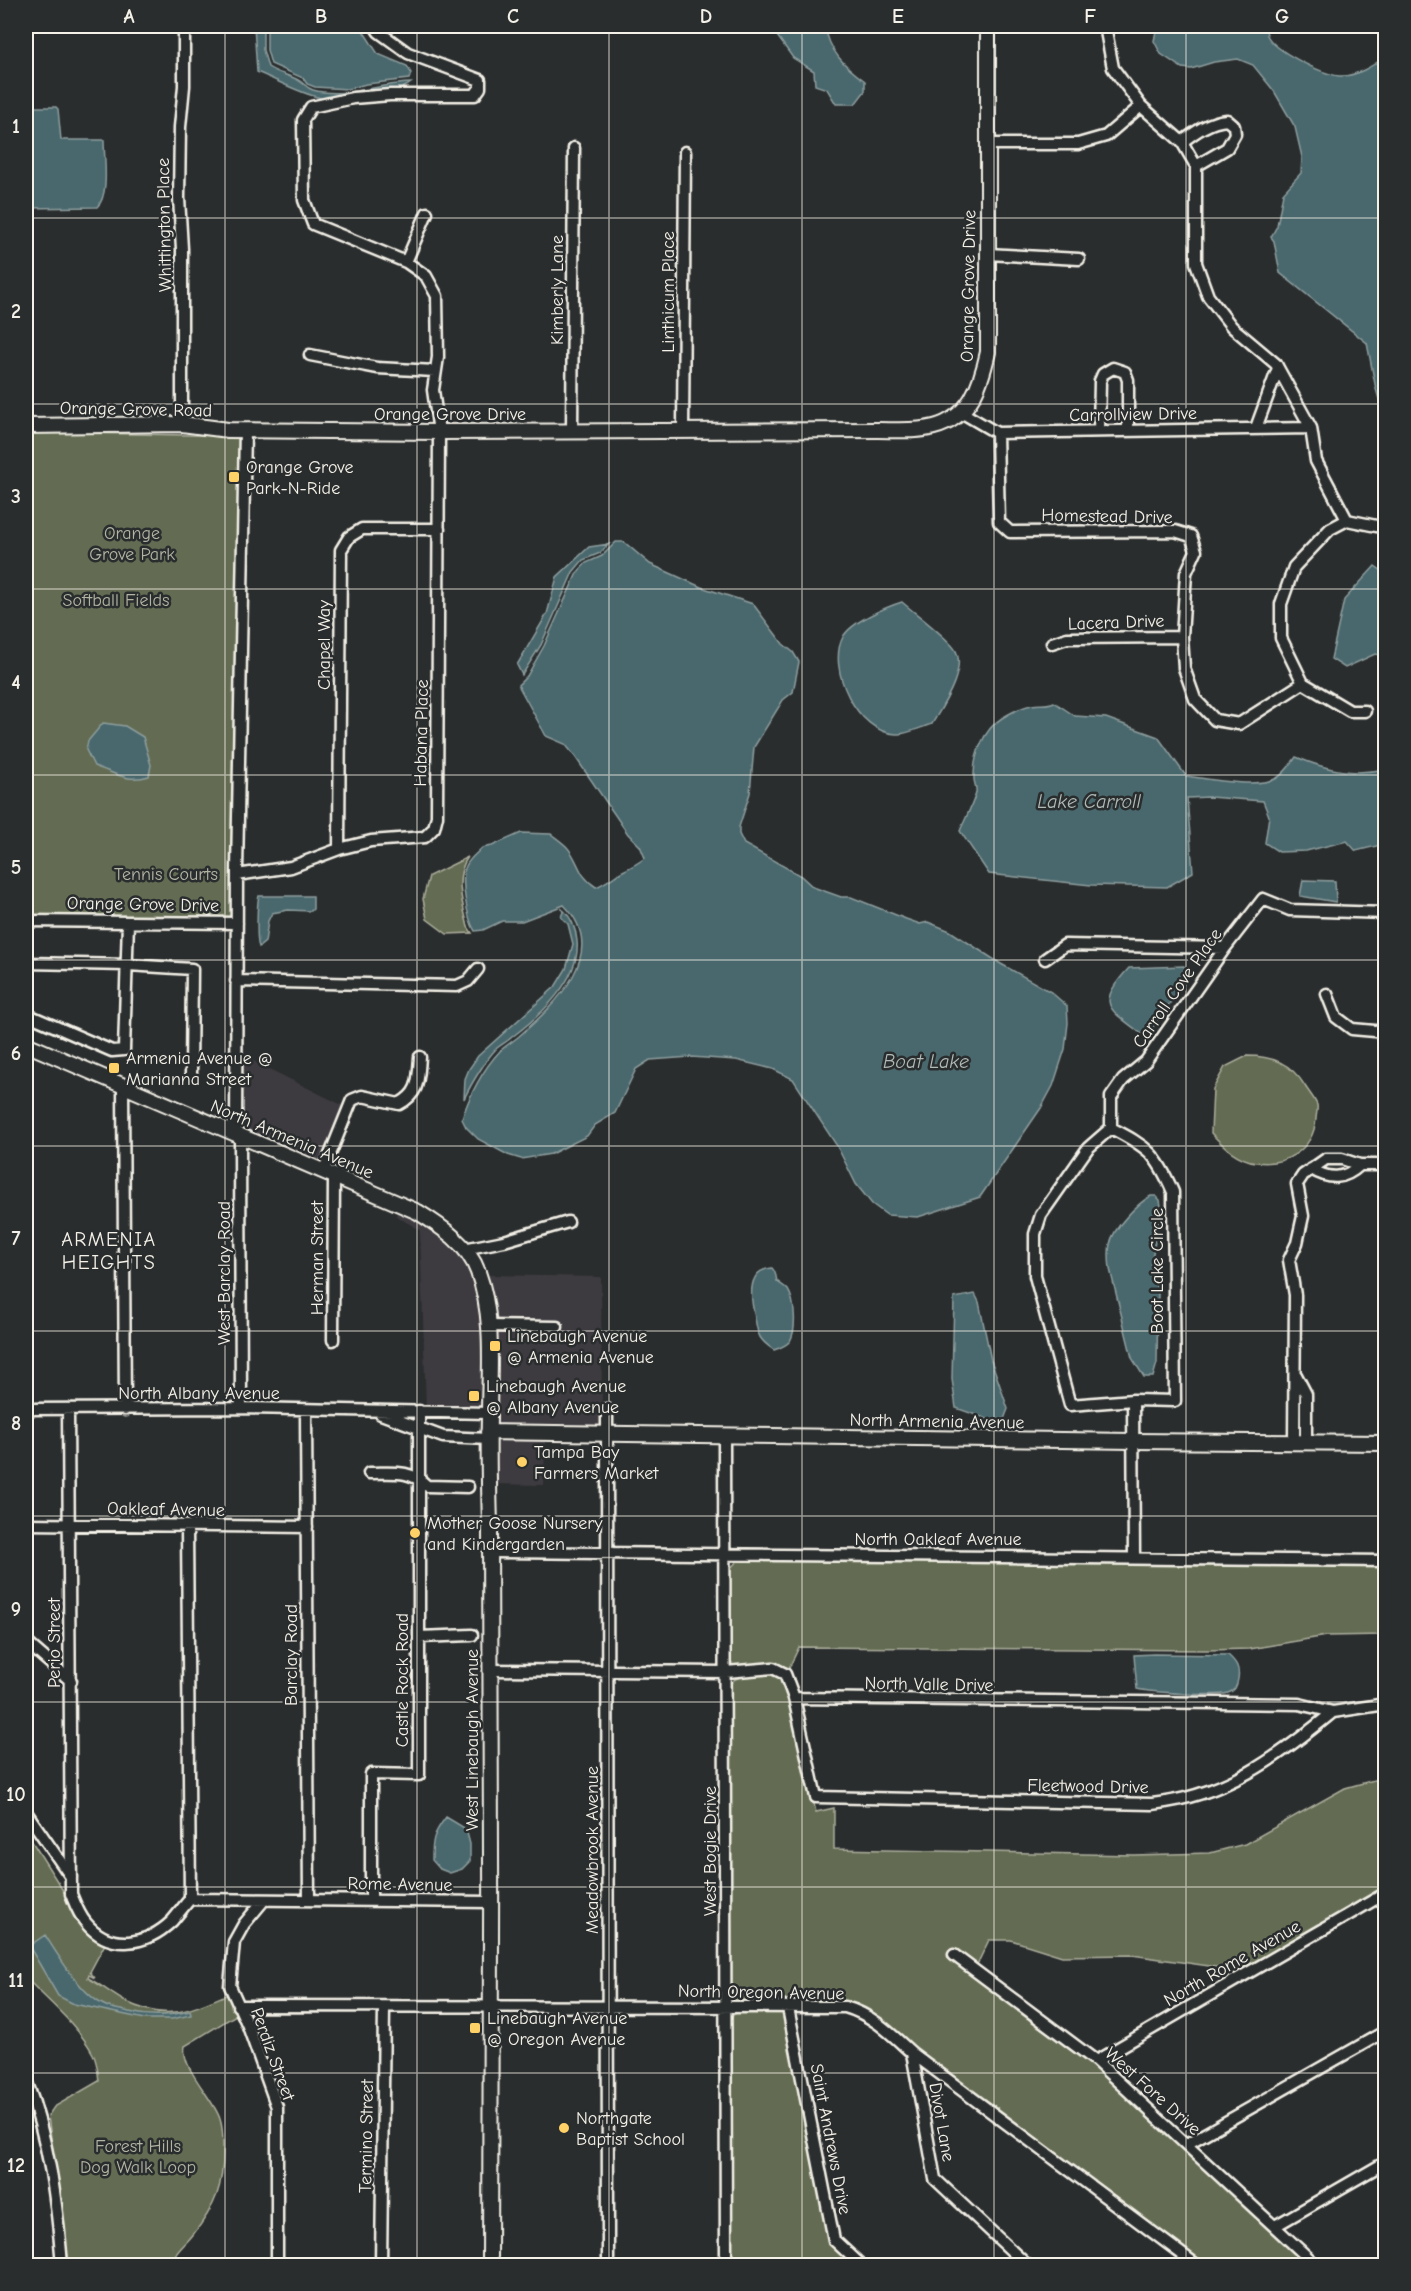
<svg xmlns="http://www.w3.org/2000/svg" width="1411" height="2291" viewBox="0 0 1411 2291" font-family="'Comic Neue',sans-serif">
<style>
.built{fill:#3e3b3f}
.green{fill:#636c52;stroke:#acae9d;stroke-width:1.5}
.water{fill:#4a676d;stroke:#8e9e9e;stroke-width:1.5}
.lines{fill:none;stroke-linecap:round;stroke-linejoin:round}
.street-casing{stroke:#f4f1e8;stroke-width:15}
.secondary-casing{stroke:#f4f1e8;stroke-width:18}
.street{stroke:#2a2d2e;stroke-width:10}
.secondary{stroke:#2a2d2e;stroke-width:14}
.grid{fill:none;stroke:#f4f1e8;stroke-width:1.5;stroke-opacity:0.55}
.poi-dot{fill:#ffd166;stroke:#2a2d2e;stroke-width:2}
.labels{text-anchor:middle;stroke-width:5;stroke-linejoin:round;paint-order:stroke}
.street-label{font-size:18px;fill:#f4f1e8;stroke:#2a2d2e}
.poi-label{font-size:18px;fill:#f4f1e8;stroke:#2a2d2e;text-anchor:start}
.park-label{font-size:18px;fill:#b3b5a4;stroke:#2a2d2e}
.water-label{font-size:20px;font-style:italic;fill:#b0bab7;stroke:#2a2d2e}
.neighbourhood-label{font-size:20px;letter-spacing:1.5px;fill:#f4f1e8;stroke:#2a2d2e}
.neatline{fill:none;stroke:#f4f1e8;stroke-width:2}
.grid-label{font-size:20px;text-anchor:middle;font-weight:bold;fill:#f4f1e8}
</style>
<rect width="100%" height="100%" fill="#2a2d2e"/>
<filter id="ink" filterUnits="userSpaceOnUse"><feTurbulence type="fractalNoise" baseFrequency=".0167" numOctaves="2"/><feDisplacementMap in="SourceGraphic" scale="12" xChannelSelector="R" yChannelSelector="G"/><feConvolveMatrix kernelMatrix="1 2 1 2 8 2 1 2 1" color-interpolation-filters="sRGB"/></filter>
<g filter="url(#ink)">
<path class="built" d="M241,1055L344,1106L320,1166L240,1132Z
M398,1209L415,1216L454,1244L473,1273L483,1309L484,1409L426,1407L420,1230L396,1216Z
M485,1275L601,1277L602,1431L493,1428L495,1330L562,1331V1323L494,1322Z
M493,1436L545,1438L544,1485L494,1484Z"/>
<path class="green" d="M26,432L240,436L233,918L26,916Z
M468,857C453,877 463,905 468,927L472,933L447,934L427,919L423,899L429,876Z
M1247,1056C1273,1056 1291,1063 1305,1086C1308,1091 1315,1099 1317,1105C1318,1109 1316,1115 1316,1119C1313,1150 1286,1166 1256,1162C1238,1160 1223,1146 1211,1133L1213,1089L1225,1067Z
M739,1559L1385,1565V1635L1326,1636L1250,1649L1207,1650L799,1647L789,1668L780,1665L736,1668L729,1661L728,1571Z
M771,1675L783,1679L816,1812L834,1808V1849L1133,1855L1210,1853L1245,1844L1345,1788L1385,1777V1890L1244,1971L1132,1955L1062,1956L1011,1940H989L972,1975L1112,2080L1311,2265H1203L858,2005L841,2003L736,2004L731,1998L730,1686C733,1672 759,1676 771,1675Z
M26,1832L91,1935L106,1942L90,1972L95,1978L89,1975L88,1978C101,1985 112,1994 124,2001C169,2023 190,2010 233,1992L241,2012L185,2046C180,2067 214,2099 220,2119C223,2128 223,2138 223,2147C224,2185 216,2206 192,2236C183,2247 174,2252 172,2265H69L48,2116L54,2107L99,2081C98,2072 97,2061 93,2054C78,2025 48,2001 26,1978Z
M738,2012L781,2013L787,2018L829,2236L855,2265L730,2266V2023L733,2015Z"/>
<path class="water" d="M254,26H263V50L268,67C277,73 288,75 298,80C304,83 306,88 313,90C345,99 381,83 411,83C397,94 339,103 321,98C299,93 278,81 257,72Z
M267,26H360L378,54L407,66L411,73L409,79L366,84L348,89L315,87L307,84L303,78L271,64L267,50Z
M770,26H825C829,51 844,66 865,81V91L855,104H836L827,89L815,85L814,71L793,58Z
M1157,26H1266C1266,29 1266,32 1267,35C1273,50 1322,74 1339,76C1356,77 1372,66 1385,57V444L1380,435L1381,406L1376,389L1367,343L1280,273L1274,241L1271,237L1277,226L1283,193L1301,173L1302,157L1295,127L1274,91L1253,65L1238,59L1214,62L1191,69L1182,68L1161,54L1154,41Z
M27,107H56L58,109L61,140H104C104,158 110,195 97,207L26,208Z
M616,542H624L650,564L701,587L753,604L783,644L793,652L799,662L793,692L783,700L754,747L750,793L739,827V834L744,844L801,876L813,887L841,897H851L906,919L920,924L928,922L950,931L1001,964L1051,992L1067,1006L1068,1023L1065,1049L1053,1086L1041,1108L980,1197L918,1217L887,1215L872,1204L856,1184L837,1146L793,1079L773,1069L736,1060L691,1057L650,1060L636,1069L615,1113L595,1125L587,1136L551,1154L521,1159L508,1155L478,1139L466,1127L462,1119C469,1096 483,1069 500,1051C505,1046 512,1042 518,1037C555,1005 611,953 564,905L522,921H502L483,930L475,931C467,919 460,878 466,866C469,859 477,853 482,848L492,846L521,833L551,834C556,838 562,842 567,847C580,862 577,875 596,887C606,883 614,876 623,871C631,867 637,864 645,858L640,846L628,834L574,755L565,744L546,736L518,685L527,676L544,646L577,573L586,563L602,556Z
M609,544L600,553L583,560L573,572L541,645L522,675L517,665L547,614L557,577L589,547Z
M1375,566L1385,573V656L1375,654L1345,668L1331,659L1344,600Z
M902,602C917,615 942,633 954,648C969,667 942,707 932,724C921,727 906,735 896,734C858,733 826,669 843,637C851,622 886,607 902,602Z
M1054,702L1075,716L1106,718L1158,737L1186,776C1208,779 1259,789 1277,778C1285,773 1291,764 1296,757C1327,770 1353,776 1385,769V844L1356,851L1347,841L1306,851L1279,852L1265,843L1269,816L1263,801L1209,797L1187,798L1193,872L1167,887L1091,885L989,874L960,831C965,819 973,805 976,792C977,788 974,783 974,779C973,757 983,730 1002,718C1010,713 1022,707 1032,705C1040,703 1046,706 1054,702Z
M103,723L125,726L143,737L151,765L149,776C127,783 115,773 94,766L86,750L88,741Z
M1303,880L1335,881L1336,902L1300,896Z
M259,896H313V909L311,911L288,910L272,913L268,921L265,942L259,947C256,941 257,902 259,896Z
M562,909C571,916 576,929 577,941C581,979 540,1016 512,1037C508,1041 502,1044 497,1048C486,1059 471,1084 464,1099L465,1079L469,1069L478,1056L555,987L566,969L573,944L568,924L561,917L563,912Z
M1184,966L1187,972L1177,993L1148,1034H1142C1108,1008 1095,1005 1129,968Z
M1151,1196H1156L1160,1200L1161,1206L1151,1265L1158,1293L1157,1363L1153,1377H1144L1132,1358L1110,1269C1109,1260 1108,1252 1110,1244C1113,1228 1138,1203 1151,1196Z
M772,1268C777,1273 775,1275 777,1281C779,1284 785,1286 788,1290C795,1301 797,1329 790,1341C786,1346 780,1348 774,1350C768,1346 763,1342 760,1337C756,1330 756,1321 754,1313C750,1295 748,1270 772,1268Z
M975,1294L979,1302L991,1360L1008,1409L1004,1419L990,1420L956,1408L952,1379L954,1298Z
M1154,1654L1228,1655C1236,1662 1240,1668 1238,1679C1237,1686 1235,1691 1228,1693C1216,1697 1150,1692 1137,1689L1134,1655Z
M446,1817L466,1829L470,1844V1861L462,1869L450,1873L440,1869L432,1860C432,1840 433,1834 446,1817Z
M45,1935C59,1957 82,1996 106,2006C113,2009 122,2010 129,2012C150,2017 169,2016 190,2011L191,2015L172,2019H145L74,2004L58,1996L29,1946Z"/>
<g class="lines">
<defs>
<path id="street" d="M1105,26L1113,68L1141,106L1182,142L1196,166V263L1208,296L1232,327L1276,364L1278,368L1256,428
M1182,142C1195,132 1210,121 1227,120L1234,126L1235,134L1227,148L1196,166
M988,144H1078L1106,136L1141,106
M987,254L1079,259
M406,262L427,213
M310,355L377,368L435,371
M1278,368L1311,428L1316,461L1347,520L1386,528
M961,412L997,433L1311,428
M182,424V249L179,198L180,127L184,86V26
M1099,431L1100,381L1103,374L1113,368L1125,372L1128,380V431
M572,432L574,148
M683,432L685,152
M997,433L999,522L1010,532L1175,531L1191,536L1196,551L1186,573L1182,637L1184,668L1195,699L1215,720L1239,724L1303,683
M1347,520L1330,529L1294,567L1281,604V638L1303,683L1350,711H1365
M1052,643L1067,638L1182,637
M339,849L341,550L349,537L362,529H439
M237,875L291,867L339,849L371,841L425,837L434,828L437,816L439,432L433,390L438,357L437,296L426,276L406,262L313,224L304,200L303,120L311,107L353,98L390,95H475L480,88V80L408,53L379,32L375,26
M26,921L237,923
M1045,959L1065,945L1225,948
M26,963L128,965L192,969L191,1075
M236,981L457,986L468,981L478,969
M1327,994L1336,1017L1352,1029L1386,1032
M26,1014L112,1051L124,1050L128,922
M123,1086L125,1410
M1111,1128C1148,1147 1156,1153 1173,1192L1175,1401L1133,1400L1070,1405L1035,1276V1234L1041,1215L1088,1148L1111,1128V1097L1123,1080L1146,1061L1225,948L1263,899L1290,910L1386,913
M236,1135L237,872L245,430
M240,1137L241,1408
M1311,1169C1330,1180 1344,1180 1360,1165
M323,1172L352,1100L362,1096L399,1104C420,1093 418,1079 420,1057
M464,1249L504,1241L568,1222
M490,1326L557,1327
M333,1340L334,1177
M1296,1375L1306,1394V1442
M1133,1400L1134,1557
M26,1409L241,1408L489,1413
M68,1409L71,1894C75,1904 79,1915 86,1923C110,1952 147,1945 172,1921C178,1914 184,1906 190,1899L491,1902
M607,1409L608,2266
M306,1411L309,1900
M381,1414L443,1437L489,1439
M724,1436L726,2266
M1294,1442L1295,1295L1289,1260L1297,1243L1303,1216L1297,1184L1303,1175L1326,1159H1342L1360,1165H1386
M369,1473C392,1473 410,1469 427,1486L468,1487
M26,1524L307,1527
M187,1526L190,1899
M490,1552L1386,1561
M419,1637L472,1635
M26,1642L71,1681
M490,1670L726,1672L773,1668L785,1674L794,1698L1299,1704L1333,1712L1386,1704
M794,1698L816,1797L1152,1804C1226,1796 1277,1758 1333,1712
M26,1812L71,1877
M264,1900L244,1924L234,1942L230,1986L248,2026L277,2107V2266
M371,1900V1774L419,1775V1411
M954,1955L1096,2061L1317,2266
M238,2006L845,2007C873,2015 891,2034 912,2053L1198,2266
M788,2008L834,2240L862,2266
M912,2053L935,2179L1028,2266
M1096,2061L1386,1893
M26,2080C49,2141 57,2201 62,2266
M1187,2144L1386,2031
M1275,2226L1386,2162
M381,2266L384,2007"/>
<path id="secondary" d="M26,426L182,424L228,430L439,432L878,430C895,430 916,432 934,427C970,418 981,384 988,352V26
M26,1044L418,1212C442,1227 468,1244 478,1272C495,1319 489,1369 489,1418C488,1454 489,1490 490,1526C492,1773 491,2019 490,2266
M488,1432L1133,1441L1386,1443"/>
</defs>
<use href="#street" class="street-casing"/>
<use href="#secondary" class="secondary-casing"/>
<use href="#street" class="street"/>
<use href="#secondary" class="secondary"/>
</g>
</g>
<path class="grid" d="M225,26V2266M417,26V2266M609,26V2266M802,26V2266M994,26V2266M1186,26V2266M26,218H1386M26,404H1386M26,589H1386M26,775H1386M26,960H1386M26,1146H1386M26,1331H1386M26,1516H1386M26,1702H1386M26,1887H1386M26,2073H1386"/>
<g class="poi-dot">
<rect x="228" y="471" width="12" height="12" rx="3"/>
<rect x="108" y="1062" width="12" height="12" rx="3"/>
<rect x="489" y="1340" width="12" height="12" rx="3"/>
<rect x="468" y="1390" width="12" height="12" rx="3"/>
<circle cx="522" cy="1462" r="6"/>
<circle cx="415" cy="1533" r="6"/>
<rect x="469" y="2022" width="12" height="12" rx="3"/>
<circle cx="564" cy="2128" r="6"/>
</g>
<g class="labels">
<g class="street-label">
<text transform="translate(164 225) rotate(-91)" y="6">Whittington Place</text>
<text transform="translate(968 286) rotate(-89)" y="6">Orange Grove Drive</text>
<text transform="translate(557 290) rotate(-90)" y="6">Kimberly Lane</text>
<text transform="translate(668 292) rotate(-90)" y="6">Linthicum Place</text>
<text transform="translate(136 409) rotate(1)" y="6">Orange Grove Road</text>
<text x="450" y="420">Orange Grove Drive</text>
<text transform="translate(1133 414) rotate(-1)" y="6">Carrollview Drive</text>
<text transform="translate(1107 516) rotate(1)" y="6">Homestead Drive</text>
<text transform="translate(1116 622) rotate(-2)" y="6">Lacera Drive</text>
<text transform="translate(324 645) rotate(-90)" y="6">Chapel Way</text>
<text transform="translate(421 733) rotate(-89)" y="6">Habana Place</text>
<text transform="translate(143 904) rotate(1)" y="6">Orange Grove Drive</text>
<text transform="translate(1177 988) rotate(-55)" y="6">Carroll Cove Place</text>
<text transform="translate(292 1139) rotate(23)" y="6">North Armenia Avenue</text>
<text transform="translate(317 1258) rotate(-90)" y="6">Herman Street</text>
<text transform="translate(1157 1271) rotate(-90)" y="6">Boot Lake Circle</text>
<text transform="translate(224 1273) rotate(-90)" y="6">West Barclay Road</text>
<text x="199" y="1399">North Albany Avenue</text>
<text transform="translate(937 1421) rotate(1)" y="6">North Armenia Avenue</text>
<text transform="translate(166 1509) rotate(1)" y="6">Oakleaf Avenue</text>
<text x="938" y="1545">North Oakleaf Avenue</text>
<text transform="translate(54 1643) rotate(-90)" y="6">Perio Street</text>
<text transform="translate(291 1655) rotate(-90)" y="6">Barclay Road</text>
<text transform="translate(402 1680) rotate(-90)" y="6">Castle Rock Road</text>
<text transform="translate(929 1684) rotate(1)" y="6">North Valle Drive</text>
<text transform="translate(472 1740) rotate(-90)" y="6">West Linebaugh Avenue</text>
<text transform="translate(1088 1786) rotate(1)" y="6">Fleetwood Drive</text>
<text transform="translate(592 1850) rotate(-90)" y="6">Meadowbrook Avenue</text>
<text transform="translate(710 1851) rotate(-90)" y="6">West Bogie Drive</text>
<text transform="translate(400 1884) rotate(1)" y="6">Rome Avenue</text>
<text transform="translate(1232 1963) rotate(-30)" y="6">North Rome Avenue</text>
<text transform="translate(761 1992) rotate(1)" y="6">North Oregon Avenue</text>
<text transform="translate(273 2054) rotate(70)" y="6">Perdiz Street</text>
<text transform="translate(1153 2091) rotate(42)" y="6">West Fore Drive</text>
<text transform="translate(942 2122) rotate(80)" y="6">Divot Lane</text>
<text transform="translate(366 2136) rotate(-89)" y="6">Termino Street</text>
<text transform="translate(831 2139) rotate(79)" y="6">Saint Andrews Drive</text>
</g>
<g class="poi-label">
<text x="246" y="473">Orange Grove<tspan x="246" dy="21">Park-N-Ride</tspan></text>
<text x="126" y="1064">Armenia Avenue @<tspan x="126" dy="21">Marianna Street</tspan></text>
<text x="507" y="1342">Linebaugh Avenue<tspan x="507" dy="21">@ Armenia Avenue</tspan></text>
<text x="486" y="1392">Linebaugh Avenue<tspan x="486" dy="21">@ Albany Avenue</tspan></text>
<text x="534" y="1458">Tampa Bay<tspan x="534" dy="21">Farmers Market</tspan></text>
<text x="427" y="1529">Mother Goose Nursery<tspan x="427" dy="21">and Kindergarden</tspan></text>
<text x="487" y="2024">Linebaugh Avenue<tspan x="487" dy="21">@ Oregon Avenue</tspan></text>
<text x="576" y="2124">Northgate<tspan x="576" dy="21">Baptist School</tspan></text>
</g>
<g class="park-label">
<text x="132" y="539">Orange<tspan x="132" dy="21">Grove Park</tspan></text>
<text x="116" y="606">Softball Fields</text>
<text x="166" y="880">Tennis Courts</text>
<text x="138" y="2152">Forest Hills<tspan x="138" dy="21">Dog Walk Loop</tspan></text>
</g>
<g class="water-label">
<text x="1089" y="808">Lake Carroll</text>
<text x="926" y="1068">Boat Lake</text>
</g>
<g class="neighbourhood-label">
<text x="109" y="1246">ARMENIA<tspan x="109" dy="23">HEIGHTS</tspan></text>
</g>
</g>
<rect width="1411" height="2291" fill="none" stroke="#2a2d2e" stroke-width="66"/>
<rect x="33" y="33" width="1345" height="2225" class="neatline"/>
<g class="grid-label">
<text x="129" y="23">A</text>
<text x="321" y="23">B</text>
<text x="513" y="23">C</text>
<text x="706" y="23">D</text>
<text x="898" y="23">E</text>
<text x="1090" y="23">F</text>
<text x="1282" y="23">G</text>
<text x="16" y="133">1</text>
<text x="16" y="318">2</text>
<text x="16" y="503">3</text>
<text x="16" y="689">4</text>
<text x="16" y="874">5</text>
<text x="16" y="1060">6</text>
<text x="16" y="1245">7</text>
<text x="16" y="1430">8</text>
<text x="16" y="1616">9</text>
<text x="16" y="1801">10</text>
<text x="16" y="1987">11</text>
<text x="16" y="2172">12</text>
</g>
</svg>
